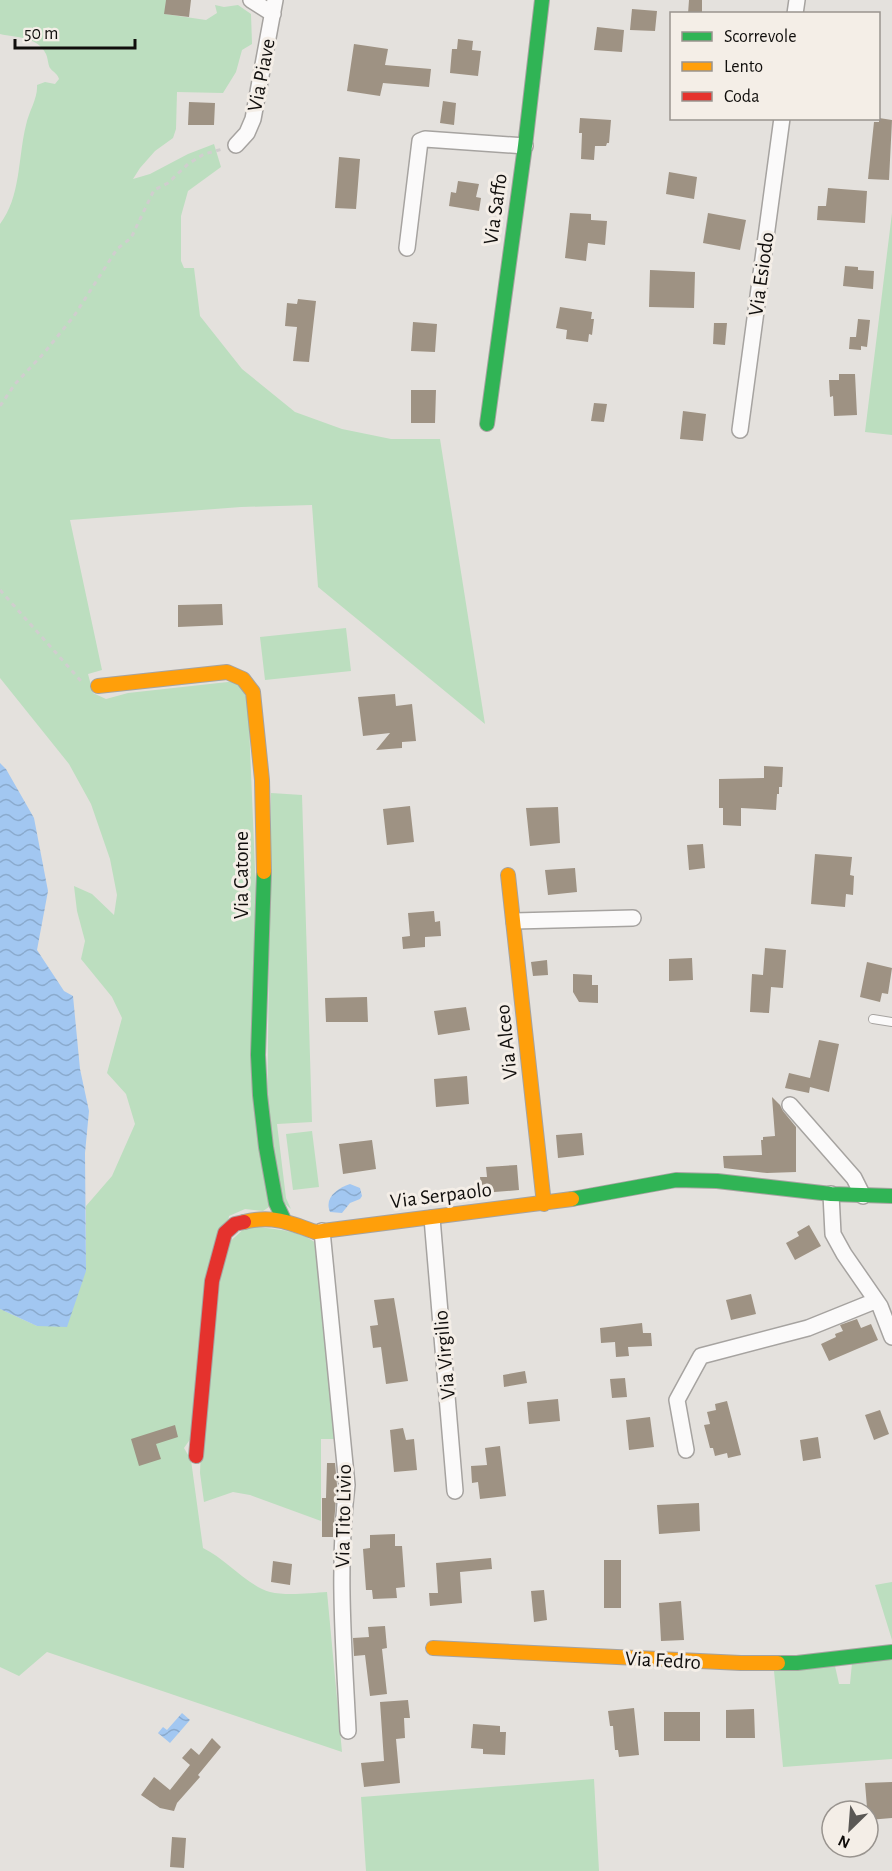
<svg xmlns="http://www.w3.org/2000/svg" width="892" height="1871" viewBox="0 0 892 1871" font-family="'Alegreya Sans',sans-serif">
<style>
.grass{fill:#bcdebf}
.water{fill:url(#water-waves)}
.building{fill:#9e9283}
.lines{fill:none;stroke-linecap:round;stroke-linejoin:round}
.lane-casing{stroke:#a6a3a0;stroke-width:10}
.street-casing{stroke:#a6a3a0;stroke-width:18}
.fast-casing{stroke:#a6a3a0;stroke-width:16}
.slow-casing{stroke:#a6a3a0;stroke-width:16}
.jam-casing{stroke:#a6a3a0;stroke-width:16}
.path{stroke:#d0cece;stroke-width:3;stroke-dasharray:4.5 4.5;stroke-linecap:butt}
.lane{stroke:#fbfafa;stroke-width:8}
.street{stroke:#fbfafa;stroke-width:15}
.fast{stroke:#30b455;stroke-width:14}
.slow{stroke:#ff9f0a;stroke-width:14}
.jam{stroke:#e5322d;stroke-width:14}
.labels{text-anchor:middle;stroke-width:6;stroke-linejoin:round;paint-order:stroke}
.street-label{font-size:21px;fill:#100e0c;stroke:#f4eee7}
</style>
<defs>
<pattern id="water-waves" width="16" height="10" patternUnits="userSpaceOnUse" patternTransform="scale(1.5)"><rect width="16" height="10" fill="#a2c7f1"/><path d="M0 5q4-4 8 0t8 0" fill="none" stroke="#8aaacd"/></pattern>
</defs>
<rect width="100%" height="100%" fill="#e4e1dd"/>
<path class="grass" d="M0,0H166L165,14L206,20L217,13L215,5L224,7L238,5L251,14L252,44L242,50L236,72L223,93L177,92L176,129L173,138L155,151L140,168L133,179L150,174L188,154L214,144L221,167L188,191L181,216V261L184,268H194L200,316L242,369L295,412L342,429L391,439H440L485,724L318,587L312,505L241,507L70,520L102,670L88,674L93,693L106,699L128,693L237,681L248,700L269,1207L263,1211L245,1209L229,1216L191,1438L184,1448L191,1460L203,1548C226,1559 248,1586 270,1592C286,1596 311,1593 327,1592L342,1752L47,1652L19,1676L0,1667V1309L37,1326L86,1271V1206L112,1176L135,1124L126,1094L107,1073L122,1018L112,997L81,959L85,941L77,911L74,886L92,894L114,915L117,895L110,859L91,804L69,764L0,678V224C21,197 18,157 26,125C29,111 38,98 37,85L45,82L55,84L59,79C57,73 54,73 50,68C48,65 48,58 46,54C37,36 17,38 0,34Z
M892,213V435L865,432Z
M346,628L351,671L265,680L260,637Z
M271,793L302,795L312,1122L277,1124L286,1198L291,1209L283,1202L267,1127Z
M312,1131L319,1187L293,1190L286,1134Z
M247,1226C269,1229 299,1229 317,1244L337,1439H321V1521L250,1495L233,1492L204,1502L200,1473L201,1448L224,1247Z
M892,1582V1640L875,1585Z
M892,1658V1759L783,1767L774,1671L835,1666L839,1684H850L852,1663Z
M594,1779L599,1871H366L361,1797Z"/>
<path class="water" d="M0,763L6,769L34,818L48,891L37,950L64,991L73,996L80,1069L89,1111L85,1153L86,1271L67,1327L37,1326L0,1309Z
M350,1184L360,1188L362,1196L360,1199L350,1203L342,1213L330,1212C324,1198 337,1188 350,1184Z
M182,1713L190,1720L170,1743L158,1733L163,1727L167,1730Z"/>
<path class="building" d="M166,0H191L189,17L164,14Z
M689,0H702V14H688Z
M632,9L657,11L655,31L630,30Z
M597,27L624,30L622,52L594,50Z
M458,39L473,41L472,50L481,51L478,76L450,73L452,49H457Z
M354,44L388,49L385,65L431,69L429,87L383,83L380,96L347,91Z
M443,101L456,103L454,125L440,123Z
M189,102L215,103L214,125H188Z
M580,118L611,120L609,143H607L606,146H595L594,160L581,159L582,133H579Z
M879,118L892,120L889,180L868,179L874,122H879Z
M339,157L360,159L356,209L335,208Z
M669,172L697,177L694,199L666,194Z
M458,181L479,184L476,197L481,198L479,211L449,206L451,192L456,193Z
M828,188L867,191L865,223L817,220L818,206H826Z
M570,213L591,214V220L607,221L605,245L588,243L586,261L565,258Z
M708,213L746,220L740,250L703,243Z
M845,266L858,267V270L874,271L873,289L843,286Z
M650,270L695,272L694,308L649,307Z
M298,299L316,301L309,362L293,361L297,327L285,326L287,303L297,304Z
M560,307L592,312L591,319H594L592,335L589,334L588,342L566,339L567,330L556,328Z
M858,319L870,320L867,347L861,346V350L849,349L850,337H856Z
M413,322L437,324L435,352L411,351Z
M714,323H727L725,345L713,344Z
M839,374H855L857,415L834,416L833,396L830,397L829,380H839Z
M411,390H436L435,423H411Z
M594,403L607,404L604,422L591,421Z
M683,411L706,414L703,441L680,439Z
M222,604L223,625L178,627V605Z
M395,694L396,706L412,704L416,741L402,742V748L376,750L390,733L363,736L358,697Z
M764,766L783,767L782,787H779V794H777L776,810L741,808V826L723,825V808H719V779L764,778Z
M410,806L414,842L387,845L383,809Z
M558,807L560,843L530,846L526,808Z
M703,844L705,868L689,870L687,845Z
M815,854L852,857L850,875L854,876L853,895L846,894L845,907L811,904Z
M575,868L577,892L548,895L545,870Z
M434,911L435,922L440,921L441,936L425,937V947L403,949L402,937L410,936L408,913Z
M765,948L786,950L783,988L771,987L769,1013L750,1012L752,974L763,975Z
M692,958L693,980L669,981V959Z
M547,960L548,975L533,976L531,962Z
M867,962L892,968L888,994L882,993L880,1002L860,997Z
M573,974L592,975V985H598V1003L579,1002L573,992Z
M367,997L368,1022H326L325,998Z
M466,1007L470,1030L438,1035L434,1011Z
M819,1040L839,1044L829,1092L810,1087L809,1093L785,1088L789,1073L810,1078Z
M467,1076L469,1104L436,1107L434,1079Z
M772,1097L780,1105L783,1111L796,1127V1172L767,1173L724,1168L723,1156L762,1155L761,1140H763V1137L775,1136Z
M582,1133L584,1155L558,1158L556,1135Z
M372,1140L376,1169L343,1174L339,1144Z
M517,1165L519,1190L482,1193L480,1177H487L486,1167Z
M809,1225L821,1246L795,1260L786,1243L799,1236L797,1232Z
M751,1294L756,1314L731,1320L726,1300Z
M394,1298L408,1381L386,1384L381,1347L373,1348L370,1326L378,1325L374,1300Z
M857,1319L861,1328L871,1324L878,1340L829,1361L821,1344L836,1337L835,1334L843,1331L840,1325Z
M642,1323L643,1333H651L652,1346L628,1347L629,1356L616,1357L615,1342L601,1343L600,1328Z
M525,1371L527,1383L504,1387L503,1375Z
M625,1378L627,1397L612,1398L610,1379Z
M558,1399L560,1421L529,1424L527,1402Z
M727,1401L741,1455L728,1458L727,1453L715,1456L713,1448H710L704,1425L710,1424L707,1412L716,1410L715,1404Z
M880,1410L889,1434L874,1440L865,1415Z
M650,1417L654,1447L629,1450L626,1420Z
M175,1425L178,1437L156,1444L161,1459L139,1466L131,1439Z
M403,1428L406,1440L414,1439L417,1470L394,1472L390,1430Z
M818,1437L821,1458L803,1461L800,1440Z
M500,1446L506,1496L480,1499L478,1482L472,1483L471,1466L487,1465L485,1448Z
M327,1463H335L337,1485L333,1537H322V1498H326Z
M699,1503L700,1531L659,1534L657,1505Z
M395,1534V1546H402L405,1587L396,1588L397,1598L373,1599L372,1590H366L363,1549L370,1548V1535Z
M491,1558L492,1569L460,1572L462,1603L430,1606L429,1593H438L436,1563Z
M604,1560H621V1608H604Z
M273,1561L292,1564L290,1585L271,1582Z
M544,1590L547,1620L534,1622L531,1591Z
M681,1601L684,1640L661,1641L659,1603Z
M385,1626L387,1648L382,1649L387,1694L370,1696L365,1655L354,1656L353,1638L369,1637L368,1627Z
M408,1700L410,1718H404L405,1738L396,1739L400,1783L364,1787L361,1763L384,1761L380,1702Z
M634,1708L639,1755L619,1757L618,1750H615L613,1726H610L608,1711Z
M754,1709L755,1738H726V1710Z
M664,1712H700V1741H664Z
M473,1724L500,1726V1732H506L505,1755L483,1754V1749L471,1748Z
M212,1738L221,1747L198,1775L200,1777L177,1803L174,1811L160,1808L141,1795L154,1777L170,1790L190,1765L182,1758L191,1748L199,1755Z
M892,1782V1818L868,1820L865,1783Z
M172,1837L186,1838L184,1868L170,1867Z"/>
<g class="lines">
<defs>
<path id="lane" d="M873,1019L892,1022"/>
<path id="street" d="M251,0L273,14
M795,14L797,0
M236,145L247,133L253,119L275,0
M407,248L420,141L425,139L525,146
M740,430L782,118
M514,921L633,918
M790,1105L854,1178L863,1196
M831,1194L833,1234L844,1254L880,1306L892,1337
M432,1218L455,1491
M322,1231L347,1485C337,1567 344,1649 348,1731
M686,1450L677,1400L701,1356L808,1328L875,1301"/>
<path id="fast" d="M487,424L525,146L542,0
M264,872L258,1055L260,1095L266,1147L276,1203L284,1220
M572,1199L676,1180L717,1181L831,1194L892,1196
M778,1663H797L892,1652"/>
<path id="slow" d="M98,686L227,672L243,679L253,692L262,780L264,872
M508,875L544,1204
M244,1222C271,1215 289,1222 315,1232L572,1199
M433,1648L741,1663H778"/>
<path id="jam" d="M196,1456L212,1281L225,1233L235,1224L244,1222"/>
</defs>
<use href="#lane" class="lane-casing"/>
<use href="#street" class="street-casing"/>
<use href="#fast" class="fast-casing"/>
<use href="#slow" class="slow-casing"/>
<use href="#jam" class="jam-casing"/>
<path class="path" d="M0,406L15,384L44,353L74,316L117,249L131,238L154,190L168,183L188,164L204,154L223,149
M0,590L81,681"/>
<use href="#lane" class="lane"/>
<use href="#street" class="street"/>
<use href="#fast" class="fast"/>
<use href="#slow" class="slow"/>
<use href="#jam" class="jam"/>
</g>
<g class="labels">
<g class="street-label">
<text transform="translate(261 75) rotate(-79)" y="7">Via Piave</text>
<text transform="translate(495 209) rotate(-82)" y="7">Via Saffo</text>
<text transform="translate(761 274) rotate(-82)" y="7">Via Esiodo</text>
<text transform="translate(241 875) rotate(-90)" y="7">Via Catone</text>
<text transform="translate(506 1042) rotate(-96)" y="7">Via Alceo</text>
<text transform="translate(441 1195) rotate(-7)" y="7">Via Serpaolo</text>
<text transform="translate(444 1355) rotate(-95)" y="7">Via Virgilio</text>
<text transform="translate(343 1516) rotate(-89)" y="7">Via Tito Livio</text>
<text transform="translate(663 1660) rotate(3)" y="7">Via Fedro</text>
</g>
</g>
<rect x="670" y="12" width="210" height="108" fill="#f4eee7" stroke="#99948f" stroke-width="1.5"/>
<rect x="682" y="32" width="30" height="9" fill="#30b455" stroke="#99948f" stroke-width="1.5"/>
<text x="724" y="42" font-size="18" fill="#100e0c">Scorrevole</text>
<rect x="682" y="62" width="30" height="9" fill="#ff9f0a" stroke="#99948f" stroke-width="1.5"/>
<text x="724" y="72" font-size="18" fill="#100e0c">Lento</text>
<rect x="682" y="92" width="30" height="9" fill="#e5322d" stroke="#99948f" stroke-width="1.5"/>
<text x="724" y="102" font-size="18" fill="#100e0c">Coda</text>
<g transform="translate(850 1829) rotate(205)"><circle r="28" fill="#f4eee7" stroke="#99948f" stroke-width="1.5"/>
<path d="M0-4.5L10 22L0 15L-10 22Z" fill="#5a5855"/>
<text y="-9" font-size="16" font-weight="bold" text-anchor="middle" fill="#100e0c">N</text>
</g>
<path d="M15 39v9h120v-9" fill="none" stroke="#100e0c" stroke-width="3"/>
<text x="24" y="39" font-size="18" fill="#100e0c" stroke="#f4eee7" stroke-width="4.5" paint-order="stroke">50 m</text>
</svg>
